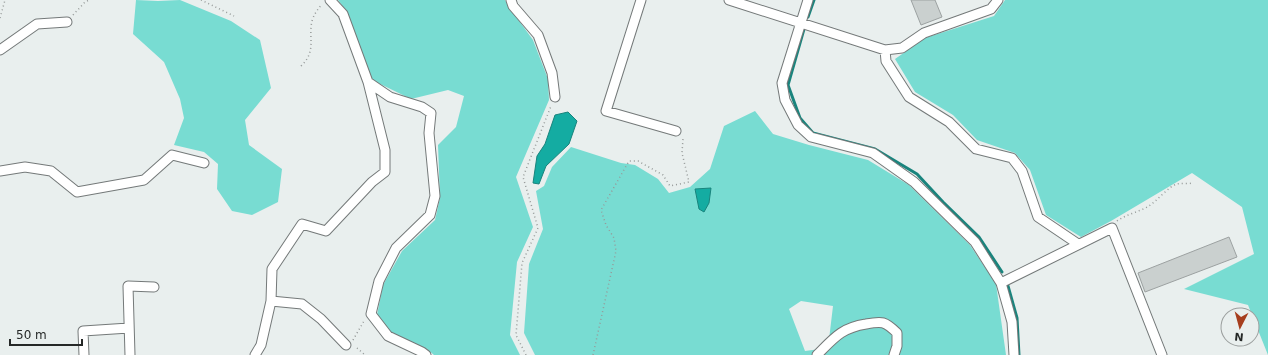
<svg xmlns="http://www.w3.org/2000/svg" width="1268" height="355" viewBox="0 0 1268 355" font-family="'DejaVu Sans',sans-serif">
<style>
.green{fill:#78dcd2;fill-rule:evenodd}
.water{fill:#14aca2;stroke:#19847d}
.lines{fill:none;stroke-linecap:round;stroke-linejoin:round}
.stream{stroke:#19847d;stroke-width:3}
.building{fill:#cad0cf;stroke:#9ca1a1}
.street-casing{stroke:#747979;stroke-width:11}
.path{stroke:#969a99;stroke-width:1.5;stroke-dasharray:1 3;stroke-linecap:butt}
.street{stroke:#fff;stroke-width:9}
</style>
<rect width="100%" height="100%" fill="#e9efee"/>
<path class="green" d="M136,0L158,1L180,0L231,21L260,40L271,88L245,120L249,145L282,169L278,202L252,215L232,211L217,189L218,164L204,152L174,145L184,118L180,99L164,62L133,34Z
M338,0H505L509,7L533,40L548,79L549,100L516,177L533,227L517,262L510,335L520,355H434L427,349L391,333L377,315L383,285L402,251L435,220L440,198L438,145L456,127L464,96L448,90L411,99L372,80L347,12Z
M1005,0H1268V355L1248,305L1184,289L1254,254L1242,207L1192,173L1111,221L1081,237L1046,215L1030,170L1015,153L977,140L953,115L915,92L895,59L925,38L994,16Z
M755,111L773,134L809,145L868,160L909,185L970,245L996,284L1006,355H535L524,333L529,264L543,229L536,191L544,186L552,167L571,147L621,163L635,165L658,179L669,193L690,187L710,169L724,126ZM801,301L833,306L828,348L805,351L789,309Z"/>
<path class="water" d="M568,112L577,121L569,144L546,166L539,184L533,183L537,156L545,144L555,115Z
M711,188L709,203L704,212L699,209L695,189Z"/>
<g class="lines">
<path class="stream" d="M808,17L814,0
M804,29L788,85L800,118L813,133L875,149L917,174L943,202L979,237L1002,272
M1008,286L1017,318L1019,355"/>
</g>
<path class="building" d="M911,0H935L942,17L921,25Z
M1229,237L1237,257L1145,292L1138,273Z"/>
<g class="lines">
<defs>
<path id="street" d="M511,0L513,6L538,35L552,73L555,97
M641,0L606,111L676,131
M729,0L885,50L902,48L924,33L991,9L998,0
M808,0L782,83L785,100L798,125L811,137L873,153L914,182L975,242L1001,283L1012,322L1014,355
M0,50L37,24L67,22
M885,50L886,61L909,97L949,122L976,149L1012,158L1022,171L1038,217L1078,244
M368,82L390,97L422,107L431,113L429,133L435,196L430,215L396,248L379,281L371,314L388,336L422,352L426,355
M0,171L25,167L51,171L77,192L144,180L172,155L204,163
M1001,283L1112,228L1162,355
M271,301L302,304L321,319L346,345
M84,355L83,331L129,328
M130,355L128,286L154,287
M255,355L261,345L271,301L272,269L302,224L326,231L372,182L385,172V150L368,82L343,14L330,0
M817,355C834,338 841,328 866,324C882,321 885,321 897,333V346L894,355"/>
</defs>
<use href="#street" class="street-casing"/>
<path class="path" d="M201,0L234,16
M73,15L85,2L89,0
M0,18L5,0
M301,66C317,51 308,38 312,21C314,14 318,9 322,4
M1117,221C1127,214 1139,212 1149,206C1157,201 1169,186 1177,184C1182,183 1188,184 1193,183
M353,340L364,321
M357,348L365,355
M526,355L516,335L522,263L538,228L523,177L551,106
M593,355L616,251L614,238L606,225L601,210L629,161H638L663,175L670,186L689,182L682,153L683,139L681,137"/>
<use href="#street" class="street"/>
</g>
<g transform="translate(1240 327) rotate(186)"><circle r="19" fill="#e9efee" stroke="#9b9f9e"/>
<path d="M0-3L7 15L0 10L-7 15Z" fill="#a63e1e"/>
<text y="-6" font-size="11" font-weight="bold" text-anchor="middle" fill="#252827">N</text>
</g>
<path d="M10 339v6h72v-6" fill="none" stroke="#252827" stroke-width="2"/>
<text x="16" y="339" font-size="12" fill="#252827" stroke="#e9efee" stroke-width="3" paint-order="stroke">50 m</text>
</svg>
